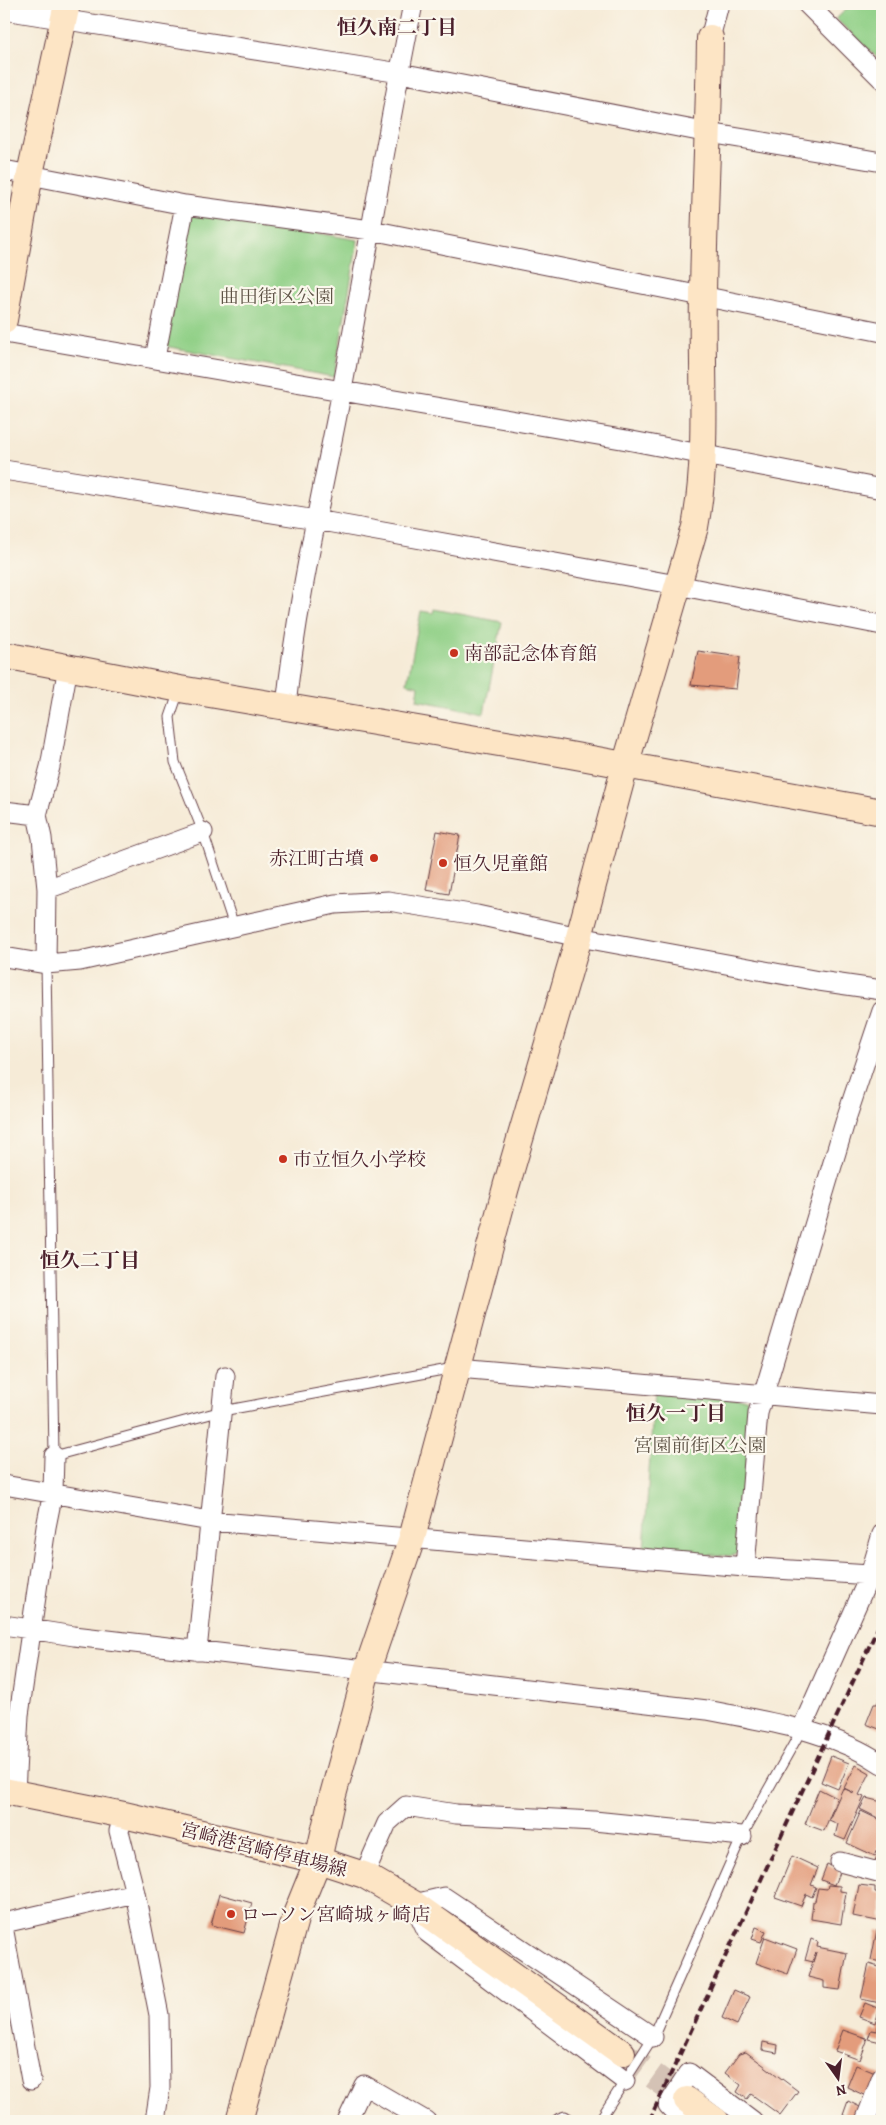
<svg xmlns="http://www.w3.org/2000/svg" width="886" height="2125" viewBox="0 0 886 2125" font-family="Alegreya,'Noto Serif JP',serif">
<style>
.green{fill:#91d087;stroke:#6e7859}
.building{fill:#e39c7c}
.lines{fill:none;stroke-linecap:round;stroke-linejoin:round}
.secondary-tunnel{stroke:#d4c2b5;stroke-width:26;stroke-dasharray:26 13;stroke-linecap:butt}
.lane-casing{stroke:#643e45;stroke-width:11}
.street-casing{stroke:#643e45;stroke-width:21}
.secondary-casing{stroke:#643e45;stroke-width:28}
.lane{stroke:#fff;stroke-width:9}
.street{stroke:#fff;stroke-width:19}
.secondary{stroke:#fde5c5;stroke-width:26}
.rail{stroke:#4a1f2b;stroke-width:4;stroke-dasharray:8 4;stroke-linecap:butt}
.poi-dot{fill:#c8321e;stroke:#fbf7ec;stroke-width:2}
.labels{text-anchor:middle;stroke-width:4.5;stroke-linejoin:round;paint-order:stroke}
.park-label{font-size:19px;fill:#5f5447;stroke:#fbf7ec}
.poi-label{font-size:19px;fill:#4a1f2b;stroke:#fbf7ec;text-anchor:start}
.street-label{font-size:19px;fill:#4a1f2b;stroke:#fbf7ec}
.neighbourhood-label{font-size:20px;font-weight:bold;fill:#4a1f2b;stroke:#fbf7ec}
</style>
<rect width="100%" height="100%" fill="#fbf7ec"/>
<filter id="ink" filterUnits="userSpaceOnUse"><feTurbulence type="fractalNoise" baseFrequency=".02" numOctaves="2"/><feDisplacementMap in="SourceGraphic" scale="10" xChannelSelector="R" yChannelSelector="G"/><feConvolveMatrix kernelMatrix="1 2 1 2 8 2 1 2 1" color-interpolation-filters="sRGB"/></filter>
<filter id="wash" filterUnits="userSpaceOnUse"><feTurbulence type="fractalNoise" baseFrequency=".0096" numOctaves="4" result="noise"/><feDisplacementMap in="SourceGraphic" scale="20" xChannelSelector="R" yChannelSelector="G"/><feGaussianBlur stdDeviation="1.12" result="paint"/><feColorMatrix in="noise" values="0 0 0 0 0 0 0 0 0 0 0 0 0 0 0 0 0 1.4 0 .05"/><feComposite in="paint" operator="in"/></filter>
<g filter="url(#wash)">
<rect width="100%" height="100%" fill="#f6ebd7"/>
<path class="green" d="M852,4H882V62L836,19Z
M190,211L358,240L334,377L164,346Z
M434,609L502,622L484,713L417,700L419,686L407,683L421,611L433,613Z
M654,1392L746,1399L752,1404L741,1552L732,1556L644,1551Z"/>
<g id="blocks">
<path class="building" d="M698,651L740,657L736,689L691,685Z
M437,831L460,835L449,894L426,890Z
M882,1692V1730L866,1724L874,1704H877Z
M831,1756L849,1763L838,1789L821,1782Z
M856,1765L870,1773L859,1795L864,1797L845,1840L835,1836L838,1824L829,1820L843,1788L854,1793L844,1788Z
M819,1789L837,1798L824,1831L805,1824Z
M866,1798L882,1802V1820L860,1809Z
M861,1811L882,1821V1841L875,1856L847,1843Z
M879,1852L882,1854V1871L872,1867Z
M792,1856L818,1868L811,1885L816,1887L812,1897L806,1894L801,1906L775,1897Z
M827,1864L840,1870L834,1885L821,1880Z
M828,1885L840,1886V1891L846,1892L841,1924L811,1919L813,1902L815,1901L818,1888L827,1889Z
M859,1885L875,1887V1892L882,1893V1922L853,1916Z
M219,1894L252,1903L244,1933L211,1925Z
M756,1927L766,1931L761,1942L752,1939Z
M877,1930L882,1931V1962L871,1960Z
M765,1937L797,1949L788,1974L756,1963Z
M811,1939L818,1942L817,1947L847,1953L840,1990L824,1988V1981L808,1977L816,1952L813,1962L805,1960Z
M869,1964L882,1968V2008L879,2007L880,2003L861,1999Z
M734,1990L750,1997L737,2025L722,2018Z
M865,2003L880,2009L875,2023L859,2017Z
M878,2026L882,2027L881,2042L868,2039L871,2030L877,2031Z
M843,2030L866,2038L867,2041L860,2060L835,2051Z
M763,2042L778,2045L777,2053L762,2050Z
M746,2052L798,2091L780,2115L751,2094L747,2099L737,2092L741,2085L725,2073L739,2054Z
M856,2065L880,2075L870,2098L847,2087Z
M848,2101L868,2111L863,2121H855L843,2115Z
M879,2113L882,2114V2121H876Z"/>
</g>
</g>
<g filter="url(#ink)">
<use href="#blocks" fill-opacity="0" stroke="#643e45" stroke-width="1"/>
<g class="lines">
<path class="secondary-tunnel" d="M622,2053L687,2100"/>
<defs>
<path id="lane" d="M179,691L170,717L175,762L203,832L234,926
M46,964L54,1456L222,1411L454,1368
M555,2121L559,2118L565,2116L573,2121
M599,2121L653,2037L742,1836L802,1729"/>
<path id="street" d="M807,4L882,79
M4,10L400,73L709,133L882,162
M710,38L719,4
M4,170L185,205L371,230L882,332
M4,333L627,440L882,489
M155,358L185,205
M4,470L316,520L677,585L882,625
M286,706C297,599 322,495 342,390C366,261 387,132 413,4
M4,811L37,815
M47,889L203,832
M4,957L46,964L80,961L335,904L388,901L477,915L579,937L819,981L882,990
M46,964L47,889L42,838L37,815L50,767L68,667
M458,1368L882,1405
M4,1485L210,1521L745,1567L870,1575
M745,1567L758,1413L846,1119L882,1011
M4,1625L74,1636L707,1710C767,1722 830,1729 882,1764
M197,1651L225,1376
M802,1728L870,1575L882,1534
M15,1793L19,1715L46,1527L53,1492L54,1456
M124,1815L119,1831L135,1893L159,2015L160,2088L155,2121
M840,1862L882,1873
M364,1875L387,1823L406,1806L456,1814L594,1821L742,1836
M4,1923L135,1893
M4,1932L31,2080
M625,2081L428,1933L414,1904L444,1897L653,2037
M347,2121L364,2085L426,2121
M683,2121L668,2105L689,2073L753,2121
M865,2121L882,2077"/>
<path id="secondary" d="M4,320L30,174L67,4
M4,655L180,689L559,753L882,812
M4,1791L124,1815L318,1860L364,1875L414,1904L622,2053
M687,2100L716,2121
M239,2121L297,1912L318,1860L330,1806L367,1670L412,1538L506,1187L579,937L625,766L695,527C709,452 701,372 703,296C704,210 709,124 710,38"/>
</defs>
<use href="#lane" class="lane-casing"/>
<use href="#street" class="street-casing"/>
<use href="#secondary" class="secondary-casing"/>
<use href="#lane" class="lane"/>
<use href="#street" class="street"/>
<use href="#secondary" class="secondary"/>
<path class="rail" d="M649,2121L882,1619"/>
</g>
</g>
<g class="poi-dot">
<circle cx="454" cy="653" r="5"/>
<circle cx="374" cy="858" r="5"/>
<circle cx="443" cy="863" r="5"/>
<circle cx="283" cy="1159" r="5"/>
<circle cx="231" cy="1914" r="5"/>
</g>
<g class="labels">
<g class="park-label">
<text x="277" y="303">曲田街区公園</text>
<text x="700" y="1452">宮園前街区公園</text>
</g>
<g class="poi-label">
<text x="464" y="660">南部記念体育館</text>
<text x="364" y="865" text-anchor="end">赤江町古墳</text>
<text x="453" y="870">恒久児童館</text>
<text x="293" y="1166">市立恒久小学校</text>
<text x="241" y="1921">ローソン宮崎城ヶ崎店</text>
</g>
<g class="street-label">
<text transform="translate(264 1849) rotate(14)" y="7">宮崎港宮崎停車場線</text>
</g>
<g class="neighbourhood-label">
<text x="397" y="34">恒久南二丁目</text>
<text x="90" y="1267">恒久二丁目</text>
<text x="676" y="1420">恒久一丁目</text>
</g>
</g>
<rect width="886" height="2125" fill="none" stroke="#fbf7ec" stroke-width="20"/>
<g transform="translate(838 2078) rotate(166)" stroke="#fbf7ec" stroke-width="4" paint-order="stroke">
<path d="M0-4L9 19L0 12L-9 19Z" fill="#4a1f2b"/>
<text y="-8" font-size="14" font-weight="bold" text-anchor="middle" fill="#4a1f2b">N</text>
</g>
</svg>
